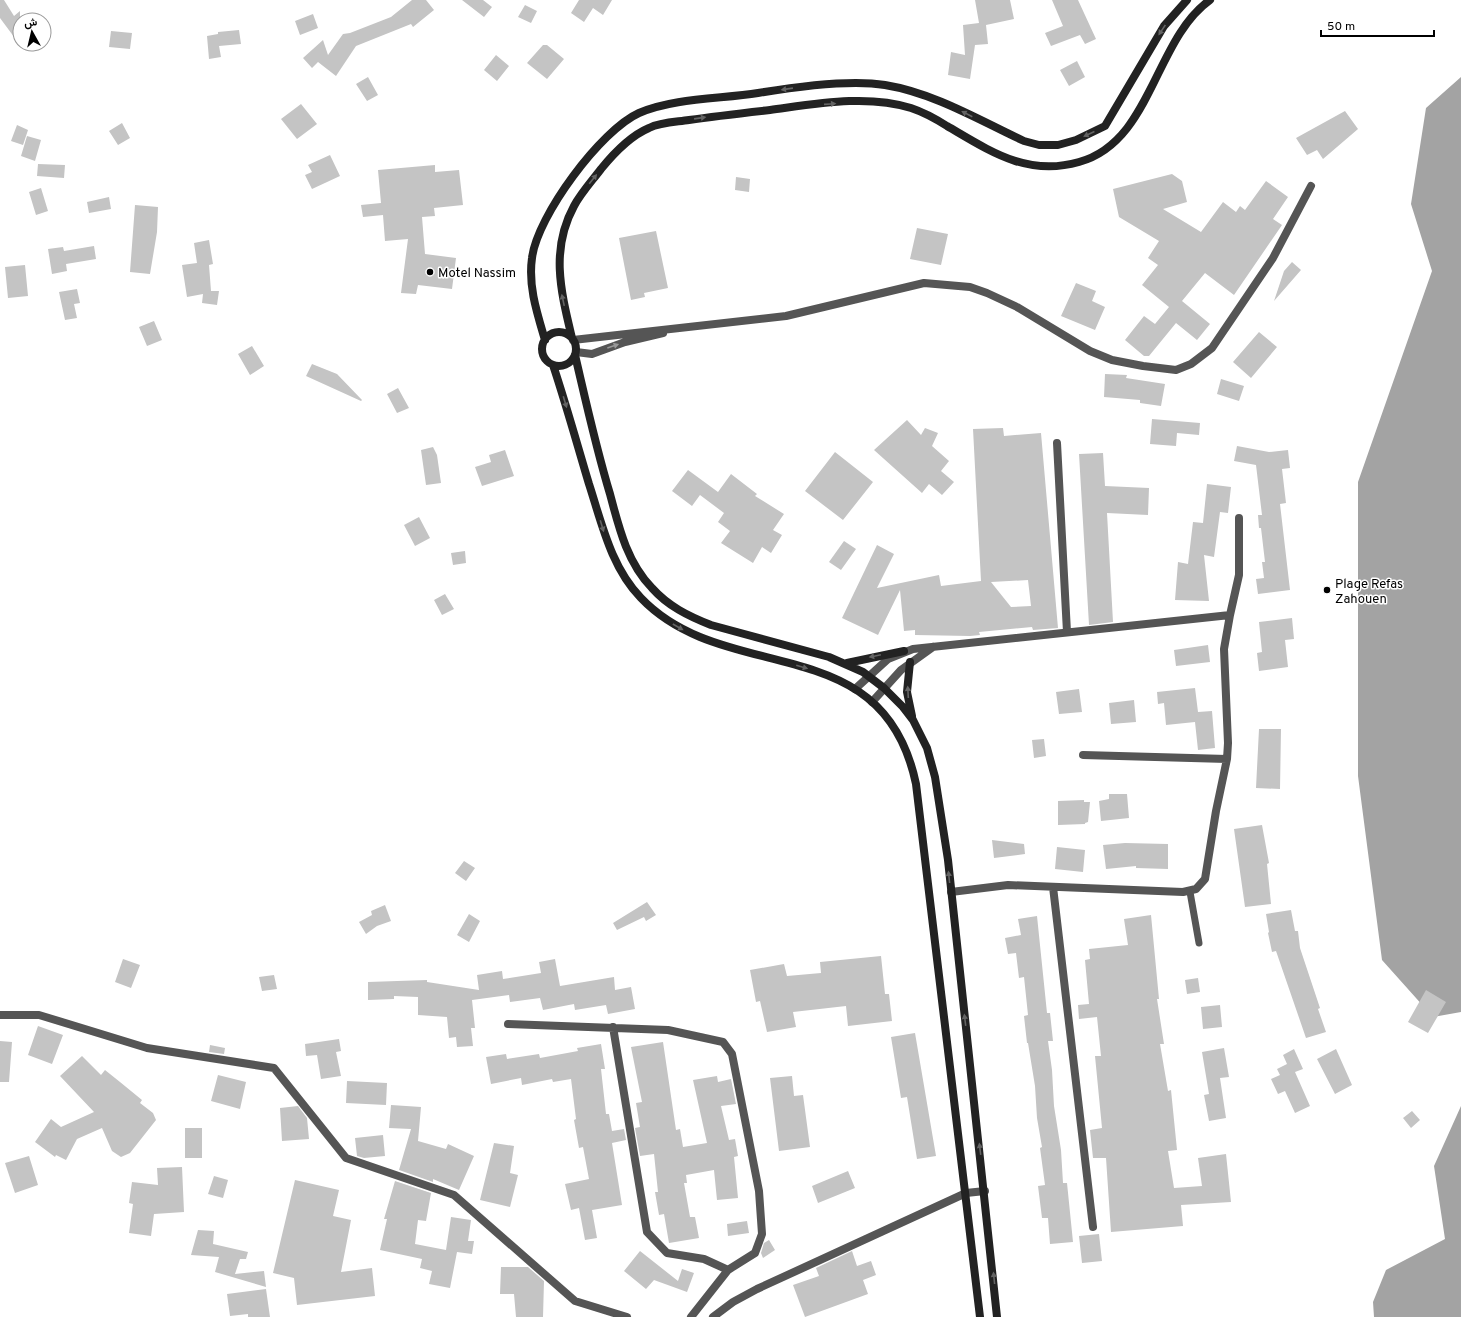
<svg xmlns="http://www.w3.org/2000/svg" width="1461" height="1317" viewBox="0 0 1461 1317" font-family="Overpass,Vazirmatn,sans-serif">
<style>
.water{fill:#a3a3a3}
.building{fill:#c4c4c4;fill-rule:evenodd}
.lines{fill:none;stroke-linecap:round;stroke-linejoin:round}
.service{stroke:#555;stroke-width:7}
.minor{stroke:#555;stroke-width:8}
.secondary{stroke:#222;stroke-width:8}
.oneway{fill:#646464}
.oneway2{fill:#999}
.poi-dot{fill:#000;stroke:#fff;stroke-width:1.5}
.labels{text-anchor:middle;stroke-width:3;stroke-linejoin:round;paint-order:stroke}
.poi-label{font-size:13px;fill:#000;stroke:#fff;text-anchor:start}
</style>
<rect width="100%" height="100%" fill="#fff"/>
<path class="water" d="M1461,77V1012L1433,1017L1382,960L1358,776V482L1432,271L1411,204L1426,108Z
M1461,1106V1317H1374L1373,1302L1386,1270L1445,1239L1434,1166Z"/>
<path class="building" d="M0,0H4L14,16L20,11V45L0,18Z
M412,0H426L434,10L413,27L411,24L356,46L336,76L318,62L312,68L303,58L323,40L328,55L343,34L350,33L391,17Z
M462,0H483L492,7L484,17Z
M579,0H612L603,15L593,8L584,22L571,13Z
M975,0H1010L1014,19L986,25L988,44L975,45L970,79L948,75L951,52L965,55L963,25L979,23Z
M1052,0H1078L1096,39L1085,44L1080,35L1051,46L1045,33L1063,26Z
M525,5L537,11L531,23L518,17Z
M313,14L318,28L300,35L295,21Z
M239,30L241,44L219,46L221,57L209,59L207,36L218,34V32Z
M111,31L132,33L130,49L109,47Z
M543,45H547L564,59L547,79L527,63Z
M496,55L509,66L497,81L484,70Z
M1077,61L1085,77L1069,86L1060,70Z
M368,77L378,95L367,101L356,84Z
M301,104L317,124L297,139L281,119Z
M1345,111L1358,129L1323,159L1317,150L1307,155L1296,138Z
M122,123L130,138L118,145L109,131Z
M17,125L28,130L23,145L11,141Z
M27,136L41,140L35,161L21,156Z
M330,155L340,176L312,189L305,175L312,172L308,165Z
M38,164L65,165L64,178L37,176Z
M435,165V172L459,170L463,205L434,208L435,216L422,217L425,254L456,258L452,289L418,285L416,294L401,293L408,239L385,241L383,215L363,217L361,205L381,203L378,170Z
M1172,174L1182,181L1187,202L1163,209L1201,232L1223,202L1236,212L1240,206L1245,210L1266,181L1288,197L1273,219L1282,225L1234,295L1205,273L1182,301L1210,324L1197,340L1176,323L1149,356H1144L1125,340L1144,316L1155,324L1169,307L1142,285L1158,265L1148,258L1159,241L1119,217L1113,189Z
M736,177L750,179L749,192L735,190Z
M41,188L48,211L36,215L29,192Z
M109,197L111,209L89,213L87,202Z
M135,205L158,207L157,232L150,274L130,272Z
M917,228L948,234L941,265L910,259Z
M656,231L668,288L644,293L645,297L631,300L619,238Z
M209,240L213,264L209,265L211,291H219L217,305L202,303L203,294L187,297L182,265L197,263L194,243Z
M94,246L96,259L66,264L67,271L52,274L48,249L63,247L64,251Z
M1292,262L1301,270L1274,301L1284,271Z
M25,265L28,296L8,298L5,267Z
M1076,283L1096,291L1092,301L1105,307L1095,330L1061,316Z
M77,289L80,303L74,304L77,318L65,320L59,292Z
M154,321L162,340L147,346L139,327Z
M1259,332L1277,347L1251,378L1233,362Z
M252,346L264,366L250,375L238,354Z
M312,364L337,374L362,400L361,401L306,376Z
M1105,374L1127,375L1126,378L1165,384L1161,406L1140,403V400L1104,397Z
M1221,379L1244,386L1239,401L1217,394Z
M398,388L409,408L397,413L387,394Z
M1152,419L1200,423L1199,435L1177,433L1176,446L1150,444Z
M907,420L921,435L925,428L938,433L932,446L949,461L941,471L954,482L942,495L929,484L922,493L874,450Z
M1003,428L1004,436L1041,433L1058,628L1033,630L1032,627L979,632L980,635L970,636L915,635V630L904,631L900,590L878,635L842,618L877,545L894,554L877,588L939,575L941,586L981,581L973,429ZM1028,580L1031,606L1011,607L991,582Z
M1237,446L1269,452L1288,450L1290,468L1282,469L1286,503L1280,504L1290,590L1258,594L1256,579L1264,578L1262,562H1265L1261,528H1259L1258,515H1262L1256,465L1234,461Z
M433,447L437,455L441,483L426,485L421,450Z
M505,450L514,476L482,486L475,467L491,462L489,455Z
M835,452L873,482L843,520L805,491Z
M1103,453L1105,486L1149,488L1148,515L1107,513L1113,622L1089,625L1079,454Z
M688,470L718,492L731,474L757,494L755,496L784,514L773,530L782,535L771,553L762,547L753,563L721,543L730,531L718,522L724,513L700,495L692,506L672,491Z
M1207,484L1231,487L1228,513L1220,512L1214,557L1204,555L1209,601L1175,600L1178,562L1188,564L1193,522L1203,523Z
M419,517L430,538L415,546L404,525Z
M844,541L856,549L841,570L829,562Z
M465,551L466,563L453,565L451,553Z
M445,594L454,609L442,615L434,600Z
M1292,618L1294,639L1285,640L1288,667L1259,671L1257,653L1262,652L1259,622Z
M1208,645L1210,662L1176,666L1174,650Z
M1195,688L1198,712L1212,711L1215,748L1198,750L1195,722L1166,725L1164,703L1158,704L1157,692Z
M1079,689L1082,712L1059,714L1056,692Z
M1134,700L1136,722L1111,724L1109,703Z
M1259,729H1281L1280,789L1256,788Z
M1044,739L1046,756L1034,758L1032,740Z
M1109,794H1127L1129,818L1101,821L1099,801L1109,799Z
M1084,800V802H1090L1088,822L1085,823V824L1058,825V801Z
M1262,825L1269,863L1267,864L1271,904L1245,907L1234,829Z
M992,840L1024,844L1025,854L994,858Z
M1125,843L1168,844V869L1136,868V866L1106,869L1103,845Z
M1057,847L1085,850L1083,872L1055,869Z
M464,861L475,868L466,881L455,873Z
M647,902L656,915L646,921L644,917L617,930L613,923Z
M385,905L391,921L377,926L366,934L359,922L372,915L371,911Z
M1291,910L1295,931H1298L1300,948L1320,1008L1318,1009L1326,1032L1306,1038L1276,951L1272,952L1268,933L1269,932L1266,914Z
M469,914L480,921L469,942L457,935Z
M1151,915L1159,999H1157L1164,1044H1160L1168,1091L1171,1090L1177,1150L1168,1151L1174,1188L1202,1186L1198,1158L1226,1154L1231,1202L1181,1205L1183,1226L1111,1232L1106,1158H1093L1090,1130L1102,1128L1095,1056H1101L1097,1017L1079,1019L1078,1005L1089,1004L1085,960L1090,959L1089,949L1128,945L1124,919Z
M1037,916L1047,1013H1050L1053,1041H1048L1052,1070L1054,1106L1061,1150L1063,1183H1067L1073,1242L1050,1244L1048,1218H1042L1038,1186L1045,1185L1040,1148L1042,1147L1037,1118L1035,1086L1028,1043H1027L1024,1016L1028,1015L1024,977L1019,978L1016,953L1008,954L1005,938L1021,935L1018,919Z
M881,956L885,994H889L892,1021L848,1026L846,1006L793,1012L796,1027L767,1032L760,1001L756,1002L750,970L784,964L787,976L821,973L820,962Z
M123,959L140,965L131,988L115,982Z
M555,959L560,986L614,977L615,990L631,987L635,1009L608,1014L606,1005L575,1010L574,1004L543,1010L540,998L510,1002L509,995L472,1000L475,1028H471L473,1046L457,1047L456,1037L449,1038L447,1017L418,1015V997L394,996V999L368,1000V982L427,980V982L479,990L477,975L502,971L503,979L541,973L539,962Z
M274,975L277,989L262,991L259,977Z
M1198,978L1200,992L1187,994L1185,980Z
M1426,990L1446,1002L1428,1033L1408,1022Z
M1220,1005L1222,1027L1203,1029L1201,1007Z
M38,1026L63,1035L52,1064L28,1055Z
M915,1033L936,1156L917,1159L907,1097L901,1098L891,1037Z
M339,1039L341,1051L336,1052L341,1076L321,1079L317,1055L306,1056L305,1044Z
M0,1041L12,1042L9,1082H0Z
M663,1042L676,1130L680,1129L683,1147L707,1143L693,1080L717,1076L718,1082L731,1079L736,1104L721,1106L729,1140L735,1139L738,1156L734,1157L738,1198L717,1200L714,1170L686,1175L687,1183H684L690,1217H695L699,1238L669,1243L664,1214L659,1215L655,1192H658L654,1154L640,1156L635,1128L640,1127L636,1103L642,1102L631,1047Z
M601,1044L605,1069H601L606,1114H609L612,1131L624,1129L626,1140L612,1143L622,1205L592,1210L597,1238L585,1240L579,1208L571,1210L565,1184L589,1179L583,1147L579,1148L574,1120L576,1119L571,1079L553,1082L552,1079L522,1085L521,1078L491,1084L486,1057L506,1054L507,1059L539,1054L540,1058L578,1051L577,1048Z
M210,1045L225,1048L224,1054L209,1052Z
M1224,1048L1229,1077L1220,1078L1226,1118L1209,1121L1204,1095L1209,1094L1202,1052Z
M1294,1049L1303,1069L1295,1072L1310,1106L1295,1113L1285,1091L1278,1094L1271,1079L1280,1075L1277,1069L1287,1064L1283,1055Z
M1336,1049L1352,1085L1335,1094L1317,1059Z
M82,1056L101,1075L105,1070L120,1082L142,1100L140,1103L153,1113L156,1120L130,1153L121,1157L112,1151L102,1128L77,1139L66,1160L56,1155L55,1157L35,1142L51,1119L61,1127L94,1112L60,1076Z
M218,1075L246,1082L240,1109L211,1101Z
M792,1076L794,1096L803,1095L810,1147L779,1151L770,1078Z
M347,1081L387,1083L386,1105L346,1103Z
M391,1105L421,1107L418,1141L446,1149L448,1144L474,1156L459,1190L433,1179V1182L399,1170L411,1129L389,1128Z
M298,1106L307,1118L309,1139L282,1141L280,1108Z
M1412,1111L1420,1120L1411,1128L1403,1118Z
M185,1128H202V1158H185Z
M383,1135L385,1156L364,1158L357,1156L355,1138Z
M494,1143L514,1146L510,1173L518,1175L510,1207L480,1200Z
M29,1156L38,1185L15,1193L5,1163Z
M182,1167L184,1212L154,1214L151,1236L129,1233L133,1204L129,1203L132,1182L158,1185L157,1168Z
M848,1171L855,1188L818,1203L812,1186Z
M214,1176L228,1180L223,1198L208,1194Z
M295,1180L339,1190L333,1216L351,1220L341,1272L372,1268L375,1296L297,1305L294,1278L273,1273Z
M395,1181L431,1193L426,1221L418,1220L415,1244L446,1250L451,1217L471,1220L468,1241H474L472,1254L457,1252L450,1288L429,1284L432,1271L420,1268L422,1259L380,1250L387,1219H384Z
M747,1221L749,1233L728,1236L727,1224Z
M198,1230L214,1231L213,1244L248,1252L246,1259H240L235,1274L264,1271L266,1287L215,1272L219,1257L191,1255Z
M1099,1234L1102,1261L1082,1263L1079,1236Z
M769,1240L775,1250L763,1258L761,1253L764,1243Z
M640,1251L678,1281L682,1269L694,1273L687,1292L654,1280L646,1289L624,1271Z
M852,1251L857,1266L871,1261L876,1275L863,1280L868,1294L805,1317L793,1285L819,1276L816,1268Z
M501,1267H528L544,1281L543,1317H516L514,1294H500Z
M266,1289L270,1317H248V1314L230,1316L227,1294Z"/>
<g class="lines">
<path class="service" d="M1190,892L1199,943"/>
<path class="minor" d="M573,340L786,316L924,283L970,287L987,293L1017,307L1090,351L1112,360L1143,366L1176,370L1191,364L1212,348L1273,258L1311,186
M576,352L592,354L625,342L663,333
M1057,443L1067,632
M855,689L888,659L913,649L1230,615
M872,702L901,670L933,647
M1083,755L1227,759
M1053,887L1093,1227
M951,892L1008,885L1183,892L1196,889L1205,879L1216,811L1227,759L1228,743L1224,649L1230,615L1239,575V518
M0,1015H39L147,1048L274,1068L346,1158L454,1195L575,1301L627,1317
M508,1024L668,1030L723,1042L732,1054L759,1191L762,1234L755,1253L728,1270L691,1317
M613,1027L647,1232L667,1253L704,1259L728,1270
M713,1317L733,1302L757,1289L966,1193L985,1191"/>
<path class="secondary" d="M542 349a17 17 0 1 1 34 0a17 17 0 1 1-34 0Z
M572,338C561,292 550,250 574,206C581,193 592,181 601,169C614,153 630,136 649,128C661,122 676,122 689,120C716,116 743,113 770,110C815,104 867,94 911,108C923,112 936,119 947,126C990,151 1027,177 1079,162C1152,142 1154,40 1210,0
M545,340C537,313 528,286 532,258C537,216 601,130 639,113C674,98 720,99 758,93C794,87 849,79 885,85C934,93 979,120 1024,141L1039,145H1058L1076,140L1105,126L1164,26L1187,0
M575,355C586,402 596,448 610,494C619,528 627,562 652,588C668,606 688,616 711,625L829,657L863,672L884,688L903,707L913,720L927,748L935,777L948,860L997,1317
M553,365C566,404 577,444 589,484C602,524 611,567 641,598C727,688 883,626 916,784L980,1317
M910,662L907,692L912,716
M847,663L904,651"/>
</g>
<defs><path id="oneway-solid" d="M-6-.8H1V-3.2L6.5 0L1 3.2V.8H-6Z"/></defs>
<g class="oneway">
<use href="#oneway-solid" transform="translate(1162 30) rotate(124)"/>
<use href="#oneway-solid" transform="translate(787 89) rotate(172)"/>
<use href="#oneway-solid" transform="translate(830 104) rotate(-4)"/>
<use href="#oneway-solid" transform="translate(967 114) rotate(-153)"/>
<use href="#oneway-solid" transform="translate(700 118) rotate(-8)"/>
<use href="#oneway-solid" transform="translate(1089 134) rotate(155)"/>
<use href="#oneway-solid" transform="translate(593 179) rotate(-51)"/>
<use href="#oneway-solid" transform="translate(563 300) rotate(-102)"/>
<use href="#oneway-solid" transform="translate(565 402) rotate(73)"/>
<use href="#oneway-solid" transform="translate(602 526) rotate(73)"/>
<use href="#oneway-solid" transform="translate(678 627) rotate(30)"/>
<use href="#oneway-solid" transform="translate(875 656) rotate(168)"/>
<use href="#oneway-solid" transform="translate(802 667) rotate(16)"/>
<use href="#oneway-solid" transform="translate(908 692) rotate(-93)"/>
<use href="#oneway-solid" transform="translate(949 877) rotate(-96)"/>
<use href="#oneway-solid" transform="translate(965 1020) rotate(-97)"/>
<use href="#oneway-solid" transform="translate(980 1149) rotate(-97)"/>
<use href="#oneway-solid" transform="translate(994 1278) rotate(-96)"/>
</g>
<use class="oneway2" href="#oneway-solid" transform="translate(613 346) rotate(-19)"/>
<g class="poi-dot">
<circle cx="430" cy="272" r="4"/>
<circle cx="1327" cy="590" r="4"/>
</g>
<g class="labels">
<g class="poi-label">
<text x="438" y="277">Motel Nassim</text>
<text x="1335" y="588">Plage Refas<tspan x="1335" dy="15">Zahouen</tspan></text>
</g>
</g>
<g transform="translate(32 32) rotate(352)"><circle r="19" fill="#ffffff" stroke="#999999"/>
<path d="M0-3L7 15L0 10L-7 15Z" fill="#000000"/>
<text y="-6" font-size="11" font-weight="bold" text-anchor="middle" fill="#000000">ش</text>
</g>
<path d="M1321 30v6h113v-6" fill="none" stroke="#000000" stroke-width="2"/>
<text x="1327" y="30" font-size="12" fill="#000000" stroke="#ffffff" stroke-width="3" paint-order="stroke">50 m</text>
</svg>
